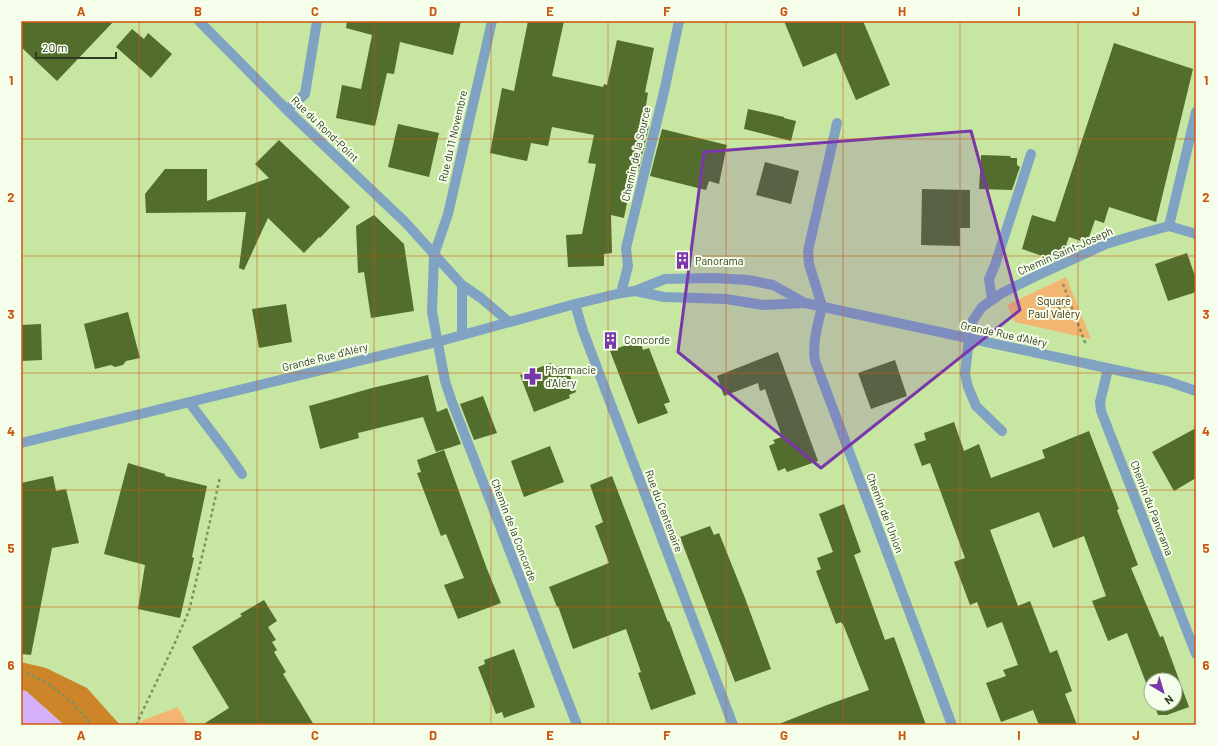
<svg xmlns="http://www.w3.org/2000/svg" width="1217" height="746" viewBox="0 0 1217 746" font-family="Barlow,sans-serif">
<style>
.green{fill:#f3b672}
.forest{fill:#cd8529}
.water{fill:#d5b0f9}
.building{fill:#536d2c}
.lines{fill:none;stroke-linecap:round;stroke-linejoin:round}
.path{stroke:#7d9262;stroke-width:2.5;stroke-dasharray:3 3;stroke-linecap:butt}
.service{stroke:#81a3c3;stroke-width:10}
.minor{stroke:#81a3c3;stroke-width:10}
.tertiary{stroke:#81a3c3;stroke-width:10}
.marked{fill:#7a37ab;fill-opacity:0.2;stroke:#7a37ab;stroke-width:3;stroke-linejoin:round}
.grid{fill:none;stroke:#cc550f;stroke-width:1;stroke-opacity:0.55}
.labels{text-anchor:middle;stroke-width:4;stroke-linejoin:round;paint-order:stroke}
.street-label{font-size:11px;fill:#303c20;stroke:#f5feea}
.poi-label{font-size:11px;fill:#303c20;stroke:#f5feea;text-anchor:start}
.park-label{font-size:11px;fill:#482b05;stroke:#f5feea}
.neatline{fill:none;stroke:#cc550f;stroke-width:1.5}
.grid-label{font-size:13px;text-anchor:middle;font-weight:bold;fill:#cc550f}
</style>
<rect width="100%" height="100%" fill="#c7e6a1"/>
<path class="green" d="M1066,277L1091,339L1015,322L1007,305Z
M178,707L187,725H141V721Z"/>
<path class="forest" d="M21,662L46,668L87,688L120,725H64L26,691L21,690Z"/>
<path class="water" d="M21,690L26,691L64,725H21Z"/>
<path class="building" d="M21,21H114L57,81L21,47Z
M347,21H461L453,55L400,42L394,74L387,73L375,126L336,118L342,85L361,89L372,35L346,28Z
M528,21H564L552,76L603,87L604,84L607,85L617,40L654,48L645,92L648,93L644,117L648,118L646,126H649L638,173L633,172L624,218L611,215L612,253L604,254V266L568,267L566,235L582,234L596,164L588,163L594,135L552,127L548,146L531,143L527,161L490,153L502,88L514,91Z
M784,21H863L890,85L856,100L836,53L803,67Z
M132,29L144,39L148,33L172,54L151,78L116,47Z
M1114,43L1193,69L1156,222L1109,207L1104,223L1095,220L1087,243L1069,237L1063,254L1054,250L1051,259L1022,249L1032,215L1055,222Z
M748,109L784,117V118L796,121L791,141L744,129Z
M398,124L439,133L429,177L388,167Z
M662,129L727,145L719,184L709,181L706,190L650,176Z
M279,140L350,207L320,238L319,237L304,253L268,218L244,270L239,268L246,212L146,213L145,194L165,169H207V201L269,178L255,164Z
M981,155L1010,156L1011,158H1017V165L1020,167L1012,190L979,189Z
M765,162L799,171L791,204L756,195Z
M922,189L970,190V228H960V246L921,245Z
M374,215L404,244L414,311L371,318L364,272L358,273L356,226Z
M1187,253L1196,279V292L1168,301L1155,264Z
M286,304L292,342L259,348L252,309Z
M128,312L140,358L126,361L123,365L115,367L111,365L95,369L84,324Z
M41,324L42,360L21,361V325Z
M640,340L643,350L649,348L670,402L664,404L668,413L638,424L610,351Z
M778,352L818,461L787,472L785,468L778,471L769,446L775,443L773,440L782,437L765,389L760,391L758,383L724,396L717,376Z
M895,360L907,396L871,409L858,373Z
M551,363L553,368L558,366L559,370L567,367L576,392L569,395L570,398L534,412L520,375Z
M428,375L437,412L447,408L461,444L436,452L423,417L358,433L359,438L320,449L309,406L372,388Z
M483,396L497,433L474,440L460,404Z
M954,422L964,451L979,444L991,478L1045,458L1042,450L1089,431L1119,509L1117,510L1138,565L1131,568L1160,637L1163,636L1189,707L1167,715H1158L1154,704H1175V680H1151V696L1127,633L1108,641L1092,601L1106,596L1084,536L1053,548L1039,512L990,530L1018,606L1030,601L1050,653L1057,650L1072,691L1065,694L1077,725H1039L1033,710L1001,722L986,683L1006,676L1003,670L1018,665L1002,622L987,628L977,602L970,605L954,562L965,558L930,463L922,466L914,444L926,440L924,433Z
M1196,428V478L1174,491L1152,452Z
M550,446L564,482L524,497L511,461Z
M444,450L487,569L501,603L458,619L444,585L464,578L446,534L441,536L417,473L421,472L417,460Z
M128,463L165,474V476L207,486L192,557L194,558L180,618L138,609L145,565L104,554Z
M53,476L56,491L66,489L79,543L52,548L31,655L21,654V483Z
M612,476L668,622L669,621L696,694L651,710L638,673L641,672L626,629L573,649L558,606L557,607L549,587L609,563L595,526L603,522L590,485Z
M844,504L861,552L854,555L885,640L894,637L926,725H779V724L827,705L869,690L843,624H842L841,622L836,624L816,571L821,569L817,558L833,552L819,514Z
M710,526L714,535L719,533L745,598L771,669L735,682L680,537Z
M264,600L277,621L268,627L276,640L272,642L277,650L274,652L286,672L283,674L314,725H202L229,708L192,647L242,616L240,614Z
M514,649L535,707L504,718L502,712L496,714L478,667L485,664L484,660Z"/>
<g class="lines">
<path class="path" d="M1063,284L1086,345
M1046,313L1070,304
M21,671L46,682L73,703L92,725
M136,725L173,647L189,611L204,548L220,477"/>
<path class="service" d="M992,299L989,279L995,265L1031,154
M822,306L809,264L808,251L837,123
M969,339L965,374L968,387L976,406L1002,431
M189,402L226,451L242,474"/>
<path class="minor" d="M199,21L287,110L405,222L462,285V335
M492,21L448,214L434,255L432,312L445,381L452,402L577,725
M287,110L305,94L317,21
M1169,226L1196,112
M462,285L481,298L509,322
M621,293L628,266L626,248L664,92L679,21
M575,304L583,331L733,725
M822,306C818,325 812,342 815,361L952,725
M969,339L973,320L982,307L1002,293L1036,276L1106,244L1136,235L1169,226L1196,234
M1108,369L1100,402L1101,411L1196,654"/>
<path class="tertiary" d="M635,291L664,297L726,299L763,305L805,303L1167,381L1196,391
M21,443L437,342L575,304L621,293L635,291L665,279L713,278L748,280L773,285L805,303"/>
</g>
<path class="marked" d="M971,131L1020,310L821,468L678,352L704,152Z"/>
<path class="grid" d="M139,21V725M257,21V725M374,21V725M491,21V725M608,21V725M726,21V725M843,21V725M960,21V725M1078,21V725M21,139H1196M21,256H1196M21,373H1196M21,490H1196M21,607H1196"/>
<defs>
<symbol id="building-bare" viewBox="-9 -9 18 18"><path d="M-4-6H4V6H1V3H-1V6H-4ZM-2.5-4.3h1.7v1.8h-1.7ZM.8-4.3h1.7v1.8H.8ZM-2.5-1h1.7V.8h-1.7ZM.8-1h1.7V.8H.8Z" fill="#7a37ab" stroke="#f5feea" stroke-width="2.5" paint-order="stroke"/></symbol>
<symbol id="pharmacy-bare" viewBox="-9 -9 18 18"><path d="M-2-6h4v4h4v4h-4v4h-4v-4h-4v-4h4Z" fill="#7a37ab" stroke="#f5feea" stroke-width="2.5" paint-order="stroke"/></symbol>
</defs>
<g fill-rule="evenodd">
<use href="#building-bare" x="670" y="248" width="25" height="25"/>
<use href="#building-bare" x="598" y="328" width="25" height="25"/>
<use href="#pharmacy-bare" x="520" y="364" width="25" height="25"/>
</g>
<g class="labels">
<g class="street-label">
<text transform="translate(325 129) rotate(44)" y="4">Rue du Rond-Point</text>
<text transform="translate(453 136) rotate(-77)" y="4">Rue du 11 Novembre</text>
<text transform="translate(636 154) rotate(-77)" y="4">Chemin de la Source</text>
<text transform="translate(1065 251) rotate(-24)" y="4">Chemin Saint-Joseph</text>
<text transform="translate(1004 334) rotate(12)" y="4">Grande Rue d'Aléry</text>
<text transform="translate(325 357) rotate(-14)" y="4">Grande Rue d'Aléry</text>
<text transform="translate(1152 508) rotate(69)" y="4">Chemin du Panorama</text>
<text transform="translate(664 511) rotate(69)" y="4">Rue du Centenaire</text>
<text transform="translate(885 513) rotate(69)" y="4">Chemin de l'Union</text>
<text transform="translate(514 530) rotate(69)" y="4">Chemin de la Concorde</text>
</g>
<g class="poi-label">
<text x="695" y="265">Panorama</text>
<text x="624" y="344">Concorde</text>
<text x="545" y="374">Pharmacie<tspan x="545" dy="13">d'Aléry</tspan></text>
</g>
<g class="park-label">
<text x="1054" y="305">Square<tspan x="1054" dy="13">Paul Valéry</tspan></text>
</g>
</g>
<rect width="1217" height="746" fill="none" stroke="#f5feea" stroke-width="44"/>
<g transform="translate(1163 692) rotate(142)"><circle r="19" fill="#f5feea" stroke="#a6b099"/>
<path d="M0-3L7 15L0 10L-7 15Z" fill="#7a37ab"/>
<text y="-6" font-size="11" font-weight="bold" text-anchor="middle" fill="#303c20">N</text>
</g>
<path d="M36 52v6h80v-6" fill="none" stroke="#303c20" stroke-width="2"/>
<text x="42" y="52" font-size="12" fill="#303c20" stroke="#f5feea" stroke-width="3" paint-order="stroke">20 m</text>
<rect x="22" y="22" width="1173" height="702" class="neatline"/>
<g class="grid-label">
<text x="81" y="16">A</text>
<text x="198" y="16">B</text>
<text x="315" y="16">C</text>
<text x="433" y="16">D</text>
<text x="550" y="16">E</text>
<text x="667" y="16">F</text>
<text x="784" y="16">G</text>
<text x="902" y="16">H</text>
<text x="1019" y="16">I</text>
<text x="1136" y="16">J</text>
<text x="11" y="85">1</text>
<text x="1206" y="85">1</text>
<text x="11" y="202">2</text>
<text x="1206" y="202">2</text>
<text x="11" y="319">3</text>
<text x="1206" y="319">3</text>
<text x="11" y="436">4</text>
<text x="1206" y="436">4</text>
<text x="11" y="553">5</text>
<text x="1206" y="553">5</text>
<text x="11" y="670">6</text>
<text x="1206" y="670">6</text>
<text x="81" y="740">A</text>
<text x="198" y="740">B</text>
<text x="315" y="740">C</text>
<text x="433" y="740">D</text>
<text x="550" y="740">E</text>
<text x="667" y="740">F</text>
<text x="784" y="740">G</text>
<text x="902" y="740">H</text>
<text x="1019" y="740">I</text>
<text x="1136" y="740">J</text>
</g>
</svg>
